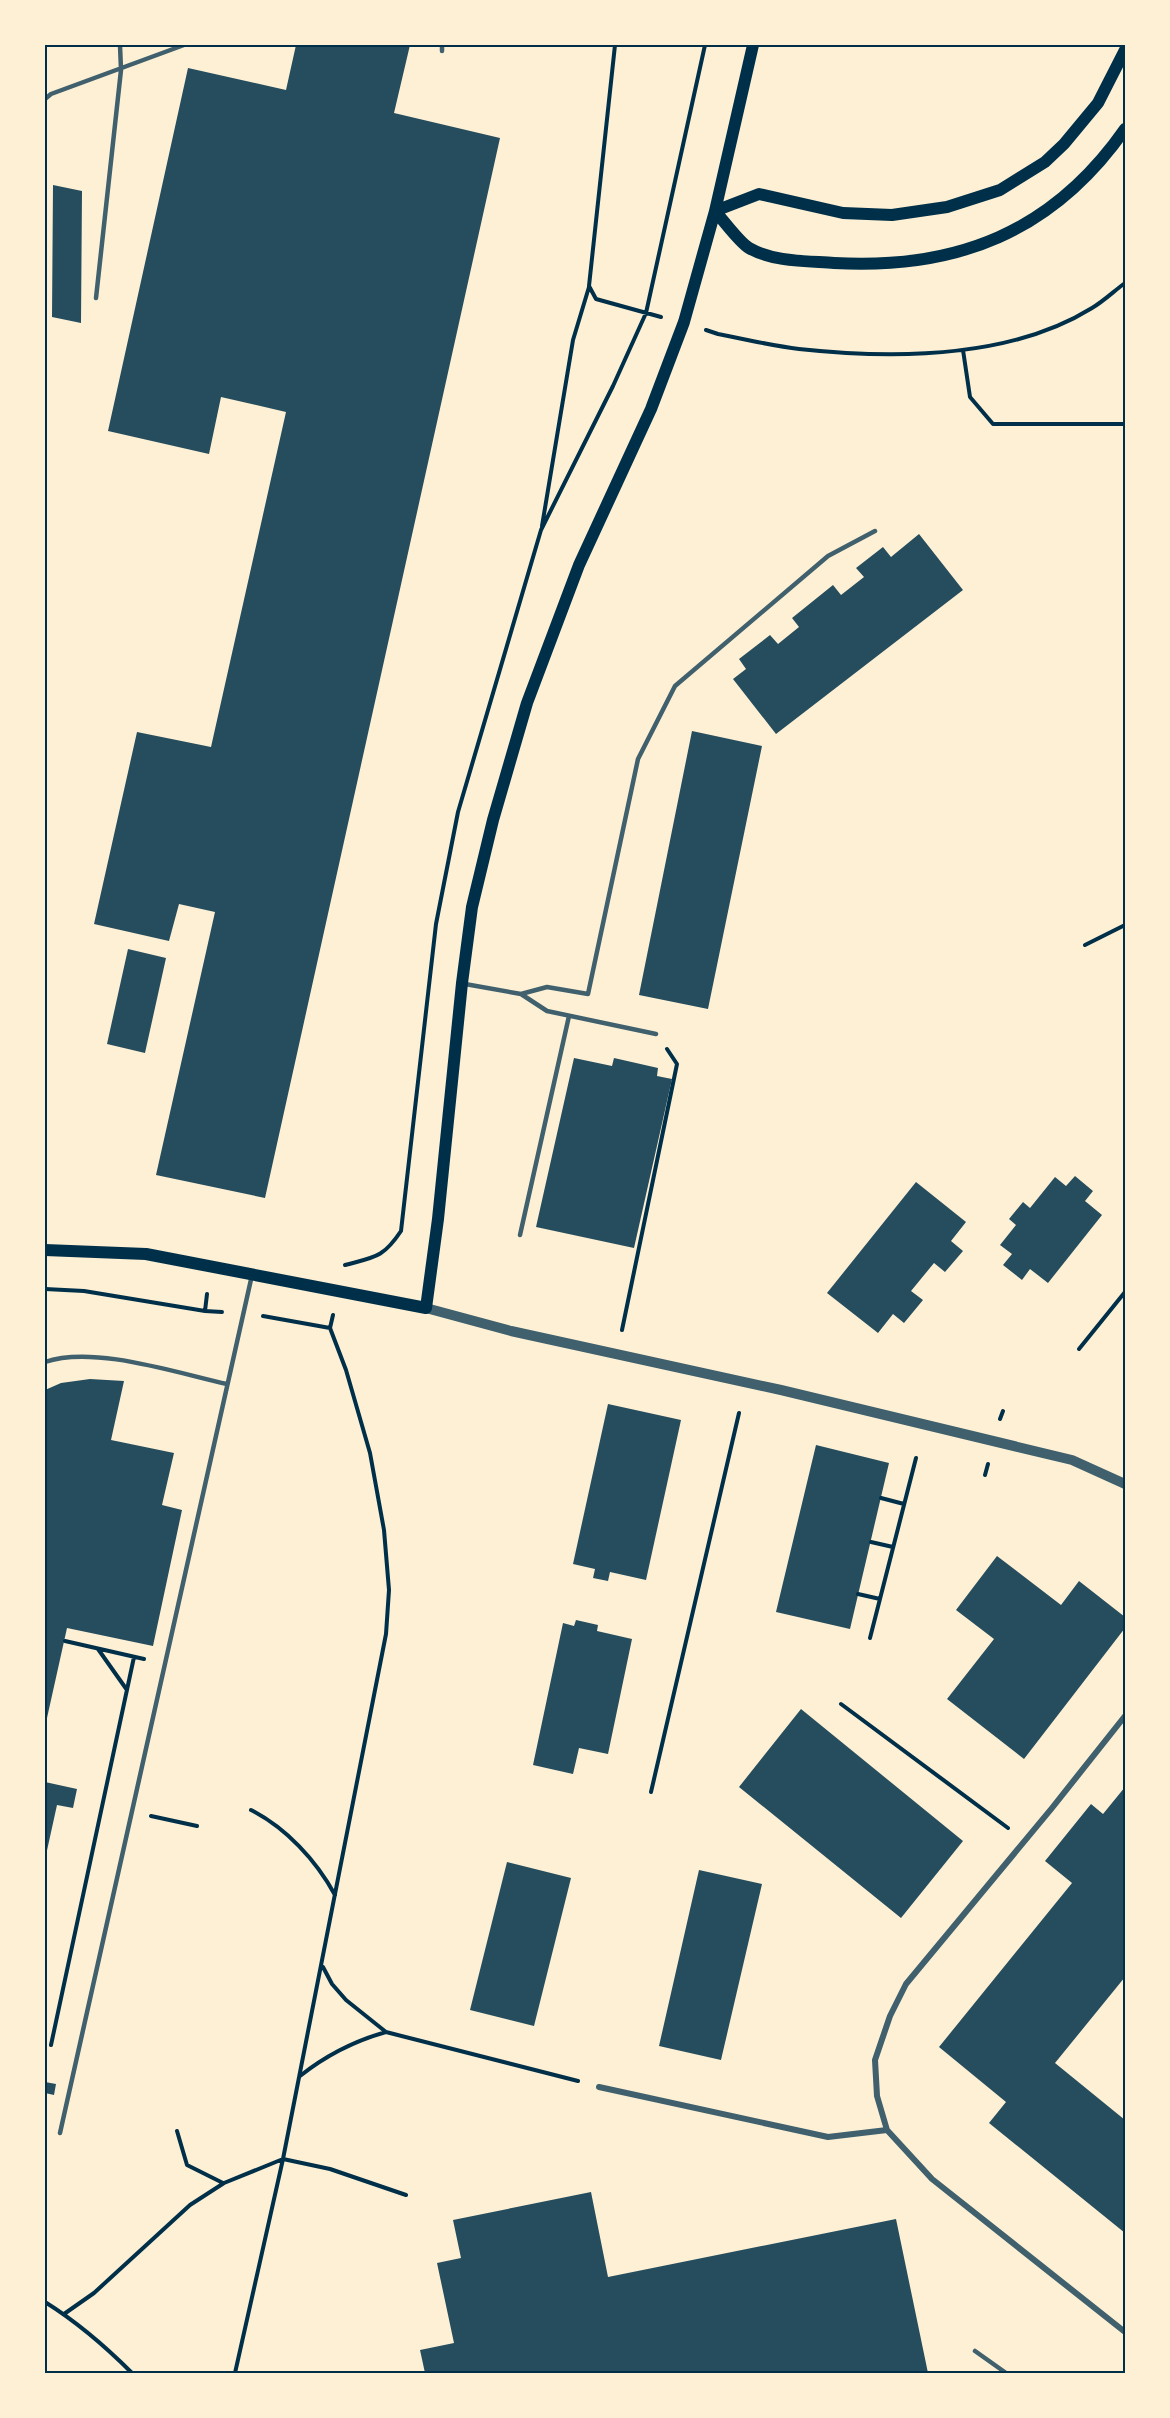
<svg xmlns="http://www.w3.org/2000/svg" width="1170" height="2418" viewBox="0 0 1170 2418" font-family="'Noto Sans',sans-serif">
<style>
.building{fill:#264d5e}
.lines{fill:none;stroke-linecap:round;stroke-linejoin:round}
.path{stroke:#003049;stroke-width:4}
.service{stroke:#3f606c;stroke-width:4.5}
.minor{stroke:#3f606c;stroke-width:6}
.tertiary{stroke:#3f606c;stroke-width:10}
.secondary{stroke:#003049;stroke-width:12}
.neatline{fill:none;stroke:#003049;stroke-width:2}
</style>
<rect width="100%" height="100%" fill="#fdf0d5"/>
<path class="building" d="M296,45H410L394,113L500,138L265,1198L156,1175L215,912L179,904L169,941L94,924L137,732L211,747L286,412L221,397L209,454L108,431L188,68L286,90Z
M53,185L82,191L81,323L52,317Z
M919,534L963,590L776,734L733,679L746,669L739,659L770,635L778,644L799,627L792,618L833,585L841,595L864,577L856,568L883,547L891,557Z
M692,731L762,746L708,1009L639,995Z
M128,949L166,958L145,1053L107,1044Z
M574,1058L612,1066L614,1058L658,1068L657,1076L672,1079L634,1248L536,1227Z
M1075,1176L1093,1191L1085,1201L1102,1215L1048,1283L1030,1269L1022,1280L1003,1265L1012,1254L1000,1245L1016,1225L1009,1219L1023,1202L1030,1208L1055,1177L1066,1186Z
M916,1182L966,1222L951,1241L963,1251L945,1272L934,1263L911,1291L923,1300L904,1323L893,1314L878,1333L827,1293Z
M90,1379L124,1381L111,1440L174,1453L162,1505L182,1510L153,1646L67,1628L45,1727V1390L61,1383Z
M608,1404L681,1420L646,1580L610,1572L608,1581L593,1578L595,1569L573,1564Z
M816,1445L889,1463L850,1629L776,1612Z
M997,1556L1061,1605L1079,1581L1125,1617V1628L1024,1759L947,1699L994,1639L956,1610Z
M576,1620L598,1625L597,1631L632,1639L608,1754L579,1748L573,1774L533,1765L563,1623L574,1626Z
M801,1709L963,1841L901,1918L739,1787Z
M45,1782L77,1789L73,1808L57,1805L46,1855Z
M1125,1787V1977L1055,2063L1125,2120V2233L989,2123L1006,2102L939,2047L1072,1883L1045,1861L1091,1804L1103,1814Z
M507,1862L571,1878L534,2026L470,2010Z
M699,1870L762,1884L721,2060L659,2046Z
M45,2082L56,2084L54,2095L45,2093Z
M591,2192L608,2277L896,2219L928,2373H859V2371L849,2373H425L420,2350L454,2343L437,2263L461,2258L453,2220Z"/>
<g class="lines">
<path class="path" d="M615,45L589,286L596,299L661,317
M706,330L718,334C745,339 772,346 799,349C892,359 1010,359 1092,308C1104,301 1114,291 1125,283
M963,350L970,397L993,424H1125
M542,526L573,340L589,287
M1085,945L1125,925
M345,1265C375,1257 383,1258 401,1231L436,924L458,812L541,530L613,386L646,313L705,45
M45,1289L84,1291L205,1311L222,1312
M205,1311L207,1294
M263,1316L330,1328
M622,1330L677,1064L667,1049
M1079,1349L1125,1292
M1000,1419L1003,1411
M985,1475L988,1464
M881,1498L904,1504
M871,1542L893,1547
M858,1594L880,1599
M870,1638L916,1458
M65,1641L144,1659
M98,1649L127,1690
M841,1704L1008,1828
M651,1792L739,1413
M251,1810C286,1828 316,1860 335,1895
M151,1816L197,1826
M323,1967L332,1984L346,2000L386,2032L578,2081
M51,2045L134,1657
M300,2076C325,2056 354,2041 386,2032
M177,2131L187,2165L223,2183
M45,2302C77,2322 105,2346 132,2373
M64,2314L94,2293L190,2205L224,2183L283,2159L330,2169L406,2195
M235,2373L283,2159L386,1634L389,1590L384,1530L370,1453L346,1370L330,1328L333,1315"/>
<path class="service" d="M442,51V45
M45,99L51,94L184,45
M96,298L121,70L120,45
M465,984L521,994L547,1011L656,1034
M521,994L547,987L588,994L638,759L675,686L828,556L875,531
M520,1235L569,1016
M45,1362C93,1345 177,1373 227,1384
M60,2133L252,1275
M975,2351L1006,2373"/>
<path class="minor" d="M1125,1716L1052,1808L906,1984L890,2016L875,2060L877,2096L887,2130L932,2179L1125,2332
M599,2087L828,2137L887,2130"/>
<path class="tertiary" d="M426,1308L511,1331L781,1390L1072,1460L1125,1484"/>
<path class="secondary" d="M715,211L759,194L843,213L892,215L947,207L1000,190L1045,162L1064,144L1098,103L1125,50
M715,211C724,221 739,242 749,248C773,262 807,261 834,263C957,270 1053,232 1125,129
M45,1250L146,1254L426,1308L438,1219L462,983L472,907L493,820L527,703L579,565L651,409L684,322L715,211L753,45"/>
</g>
<rect width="1170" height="2418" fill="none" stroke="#fdf0d5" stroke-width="93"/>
<rect x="46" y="46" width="1078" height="2326" class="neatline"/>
</svg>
